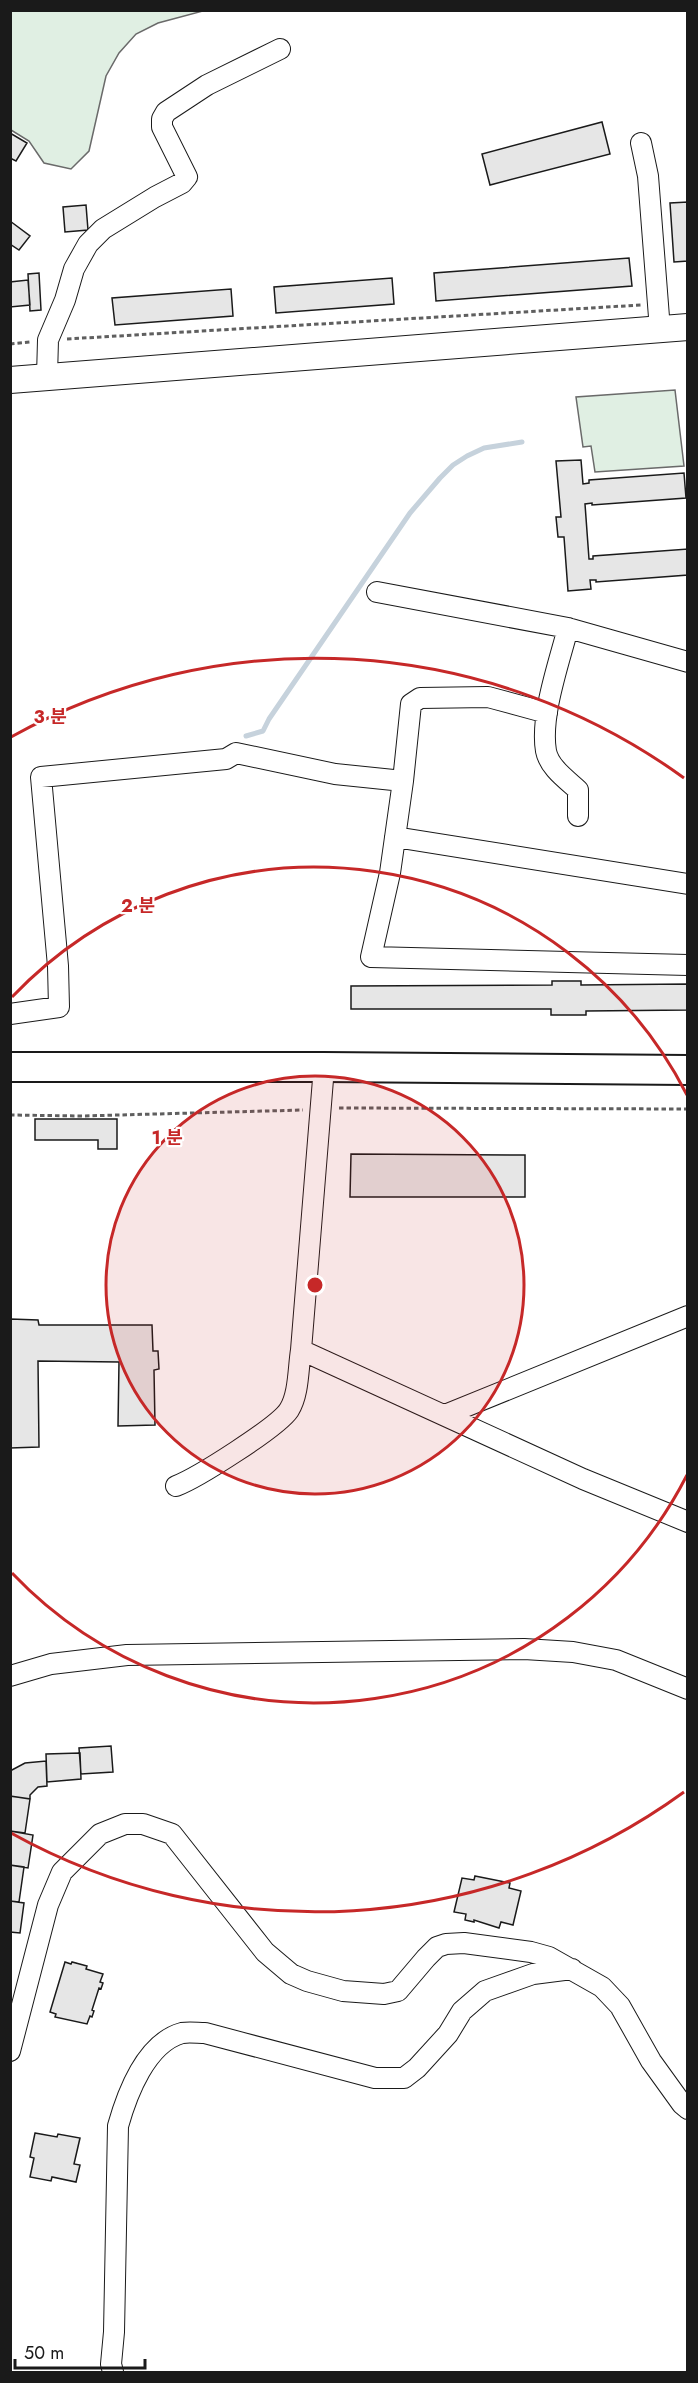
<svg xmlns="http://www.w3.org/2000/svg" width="698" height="2383" viewBox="0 0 698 2383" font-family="Jost,'Noto Sans KR',sans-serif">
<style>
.green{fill:#e0efe3;stroke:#6a6a6a;stroke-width:1.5}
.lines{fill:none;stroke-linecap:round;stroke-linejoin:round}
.stream{stroke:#c6d2dc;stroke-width:5}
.building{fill:#e6e6e6;stroke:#1a1a1a;stroke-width:1.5}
.minor-casing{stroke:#1a1a1a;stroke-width:22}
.major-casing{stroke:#1a1a1a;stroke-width:28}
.highway-casing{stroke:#1a1a1a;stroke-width:32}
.path{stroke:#5f5f5f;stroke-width:3;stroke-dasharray:4.5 3;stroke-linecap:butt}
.minor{stroke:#fff;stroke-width:20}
.major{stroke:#fff;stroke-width:26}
.highway{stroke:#fff;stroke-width:28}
.ring{fill:none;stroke:#c62828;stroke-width:3}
.centre{fill:#c62828;stroke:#fff;stroke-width:3}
.ring-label{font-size:18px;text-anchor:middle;font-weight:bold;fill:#c62828;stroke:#fff;stroke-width:4.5;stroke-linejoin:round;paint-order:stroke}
</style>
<rect width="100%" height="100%" fill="#fff"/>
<path class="green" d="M11,10H203V11L158,23L136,34L119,53L106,76L89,151L71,169L44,163L29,141L11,130Z
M675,390L684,466L595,472L591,446L583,447L576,397Z"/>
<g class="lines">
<path class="stream" d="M246,736L263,731L269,719L410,513L440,478L453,465L467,456L484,448L522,442"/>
</g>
<path class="building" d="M602,122L610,154L490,185L482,154Z
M10,133L27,143L16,161L10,158Z
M688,202V261L674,262L670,203Z
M86,205L88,230L65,232L63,207Z
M10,221L30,236L19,250L10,244Z
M629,258L632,286L436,301L434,273Z
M39,273L41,310L30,311L28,274Z
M392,278L394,304L276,313L274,287Z
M28,280L30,305L10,307V282Z
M231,289L233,316L115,325L112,298Z
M581,460L583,484L589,483V480L684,473L686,498L592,505V503L585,504L589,559H593V556L688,549V575L596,582V580H590L591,589L568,591L564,537H558L556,517H561L556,461Z
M552,981H581V985L688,984V1010L586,1011V1015H551V1009H351V986L552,985Z
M35,1119H117V1149H98V1140H35Z
M351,1154L525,1155V1197H350Z
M10,1319L38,1320L39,1325H152L153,1351H158L159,1369L154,1370L155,1425L118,1426L119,1362L38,1361L39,1447L10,1448Z
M111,1746L113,1772L81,1774L79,1748Z
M80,1753L81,1779L47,1782L46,1754Z
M46,1761L47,1786L38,1787L30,1795V1799L10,1796V1771L25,1763Z
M10,1796L30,1799L25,1833L10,1831Z
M10,1831L33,1835L28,1868L10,1865Z
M10,1865L24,1867L19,1902L10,1901Z
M475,1876L510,1883L509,1888L521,1891L513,1925L501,1922L499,1928L474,1920V1922L465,1920L466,1914L454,1912L462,1878L474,1880Z
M10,1901L24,1903L20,1933L10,1932Z
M65,1962L71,1964L72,1962L87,1966L86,1969L103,1974L100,1982L103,1983L101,1989L99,1988L92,2010L94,2011L92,2017L90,2016L87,2024L55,2017L56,2014L50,2012Z
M35,2133L57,2137L58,2134L80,2138L74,2164L80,2165L76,2182L52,2177L51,2181L30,2177L34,2158L30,2157Z"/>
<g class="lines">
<defs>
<path id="minor" d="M641,143L648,176L660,330
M47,376L48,340L65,300L74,269L88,244L103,229L155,197L182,183L187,177L162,127V119L166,112L207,85L280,49
M377,592L568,628L688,662
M568,628C559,663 540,716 546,751C549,767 566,779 578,790V816
M547,713L488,697L420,698L411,704L403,781L390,873L371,957L688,965
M395,837L688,884
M10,1014L59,1007L58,966L41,777L226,759L236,753L335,774L403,781
M324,1067L301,1350L583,1479L688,1522
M445,1415L688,1316
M176,1486C197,1478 278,1427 289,1410C299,1394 298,1369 301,1350
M10,1676L51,1664L127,1655L524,1649L573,1652L616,1660L688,1689
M10,2051L48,1905L62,1872L100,1834L125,1824H143L172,1834L265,1952L291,1974L307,1981L343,1991L384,1994L398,1991L426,1958L437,1947L446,1944L464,1943L531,1952L549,1957L602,1987L620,2006L651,2061L682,2104L688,2109
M113,2372L111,2364L114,2332L118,2126C127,2094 146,2043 182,2033C189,2032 198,2033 205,2033L375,2078H404L417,2068L448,2034L462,2011L485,1991L533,1974L572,1969"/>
<path id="major" d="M10,380L688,327"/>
<path id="highway" d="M10,1067H324L688,1070"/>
</defs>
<use href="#minor" class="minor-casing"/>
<use href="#major" class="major-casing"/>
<use href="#highway" class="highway-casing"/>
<path class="path" d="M67,339L641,305
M10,344L30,342
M339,1108L688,1109
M10,1115L82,1116L303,1110"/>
<use href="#minor" class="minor"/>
<use href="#major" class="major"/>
<use href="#highway" class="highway"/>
</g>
<circle cx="315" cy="1285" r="209" fill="#c62828" fill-opacity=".12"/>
<g class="ring">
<circle cx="315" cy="1285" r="209"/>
<path d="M687 1475A418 418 0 0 1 12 1573M12 997A418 418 0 0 1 687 1095"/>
<path d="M684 1792A627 627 0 0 1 11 1833M11 737A627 627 0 0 1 684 778"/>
</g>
<circle cx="315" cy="1285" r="9" class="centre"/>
<g class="ring-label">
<text x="50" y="723">3 분</text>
<text x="138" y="912">2 분</text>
<text x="167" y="1144">1 분</text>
</g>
<rect width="698" height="2383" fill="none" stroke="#1a1a1a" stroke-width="24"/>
<path d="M15 2359v9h130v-9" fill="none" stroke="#1a1a1a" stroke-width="3"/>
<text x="24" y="2359" font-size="18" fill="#1a1a1a" stroke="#ffffff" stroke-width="4.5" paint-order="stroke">50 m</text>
</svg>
